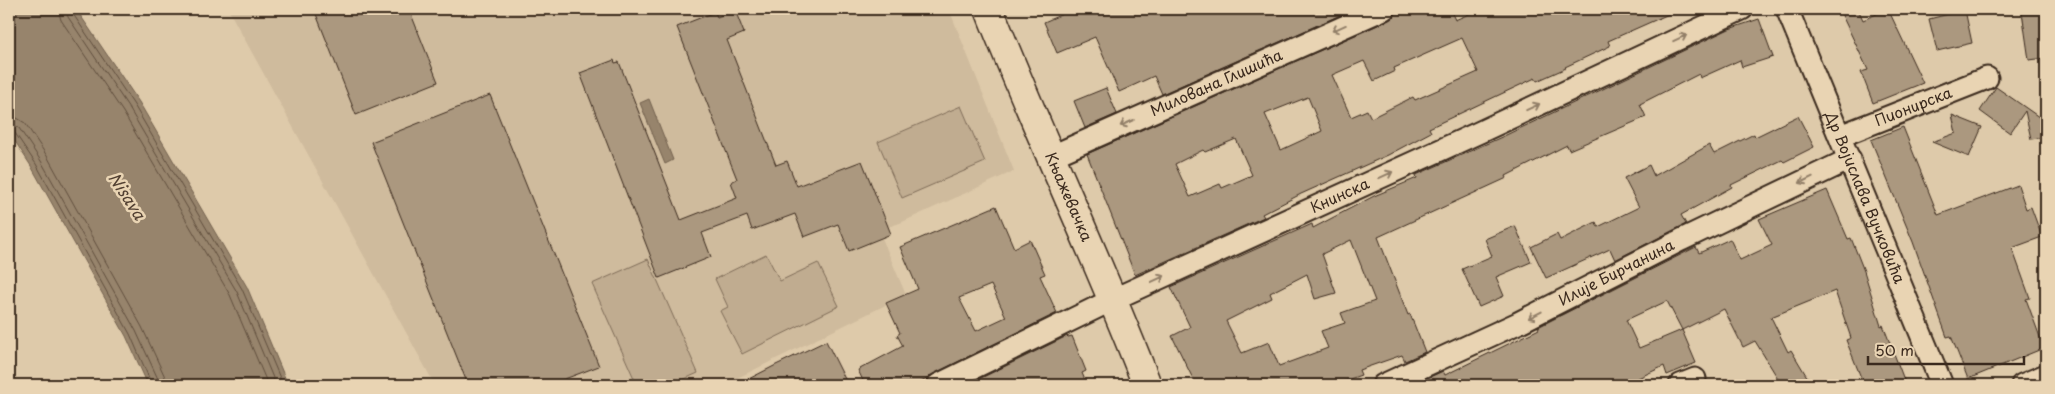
<svg xmlns="http://www.w3.org/2000/svg" width="2055" height="394" viewBox="0 0 2055 394" font-family="'Playpen Sans',sans-serif">
<style>
.built{fill:#cfbb9d}
.green{fill:#c0ac90;stroke:#7e6b57}
.water{fill:#97846c;stroke:#72604d}
.lines{fill:none;stroke-linecap:round;stroke-linejoin:round}
.shore{stroke:#604e3d;stroke-width:1}
.building{fill:#ab987f;stroke:#3b2a1e;fill-rule:evenodd}
.minor-casing{stroke:#3b2a1e;stroke-width:25}
.secondary-casing{stroke:#3b2a1e;stroke-width:31}
.minor{stroke:#e9d4b3;stroke-width:21}
.secondary{stroke:#e9d4b3;stroke-width:28}
.oneway{stroke:#927f68}
.labels{text-anchor:middle;stroke-width:5;stroke-linejoin:round;paint-order:stroke}
.street-label{font-size:15px;fill:#3b2a1e;stroke:#e9d4b3}
.water-label{font-size:16px;font-style:italic;fill:#524032;stroke:#e9d4b3}
</style>
<rect width="100%" height="100%" fill="#decaaa"/>
<filter id="ink" filterUnits="userSpaceOnUse"><feTurbulence type="fractalNoise" baseFrequency=".02" numOctaves="2"/><feDisplacementMap in="SourceGraphic" scale="10" xChannelSelector="R" yChannelSelector="G"/><feConvolveMatrix kernelMatrix="1 2 1 2 8 2 1 2 1" color-interpolation-filters="sRGB"/></filter>
<g filter="url(#ink)">
<path class="built" d="M228,9H949L1014,171L900,223L888,227L891,234L882,238L906,295L723,385H435Z"/>
<path class="green" d="M961,106L985,162L902,198L878,142Z
M766,254L780,281L818,263L839,306L742,354L720,311L728,307L715,279Z
M648,259L698,373L671,385H637L592,284Z"/>
<path class="water" d="M9,9H76L139,102L247,287L288,385H148L126,336L31,166L9,132Z
M649,99L673,160L665,164L640,103Z"/>
<g class="lines">
<path class="shore" d="M58,9L61,20L123,112L230,295L268,385
M66,9L68,17L129,108L237,292L276,385
M72,9L73,14L134,105L242,289L283,385
M9,117L17,118L25,123L47,156L142,327L165,377L166,385
M9,124L19,128L41,161L136,331L158,379V385
M9,130L15,133L36,164L130,334L152,385"/>
</g>
<path class="building" d="M314,9H409L438,82L356,115Z
M1074,9H1354L1162,94L1154,76L1119,92L1095,37L1057,53L1044,22Z
M1396,9H1450L1455,20L1481,9H1680L1608,41L1610,46L1565,67L1566,68L1537,81L1535,78L1429,128L1431,132L1388,155L1301,194L1262,214L1264,217L1135,275L1087,154L1389,20L1394,16ZM1462,38L1478,72L1415,100L1413,97L1371,118L1367,110L1351,117L1332,75L1364,61L1374,81L1395,71L1394,68ZM1308,97L1322,131L1281,150L1265,114ZM1236,139L1252,175L1222,188L1220,184L1190,197L1175,164L1203,150L1205,152Z
M1839,9H1858L1863,20L1888,9L1923,83L1873,103L1861,72L1868,70Z
M2046,9V58L2029,60L2022,12Z
M735,10L744,33L727,40L776,165L787,161L797,186L862,161L891,234L849,251L838,224L804,237L795,214L752,230L747,216L702,233L711,257L659,278L580,73L614,60L615,63L619,62L681,220L737,198L731,182L737,179L677,27L715,12L717,17Z
M1965,10L1972,43L1937,51L1929,19Z
M1759,19L1773,57L1742,67L1740,60L1700,78L1699,74L1640,104L1646,117L1569,150L1567,145L1506,176L1507,178L1378,237L1408,315L1410,314L1425,352L1405,361L1402,355L1359,370L1361,375L1333,385H1196L1172,336L1190,327L1171,287L1312,224L1313,228L1374,196L1417,178L1416,175L1504,136L1729,29ZM1351,240L1375,301L1341,313L1345,323L1321,331L1328,348L1279,366L1269,342L1242,353L1226,321L1272,298L1270,293L1307,274L1315,299L1336,293L1322,254Z
M1996,87L2046,122V137L2031,139L2025,111L2010,133L1980,111Z
M1106,88L1117,114L1085,128L1074,101Z
M490,95L599,366L549,385H468L371,142Z
M1952,115L1982,127L1969,157L1932,142L1956,133Z
M1798,116L1814,147L1784,162L1782,160L1731,185L1732,187L1681,215L1686,224L1615,260L1610,249L1546,278L1531,247L1557,234L1560,240L1596,222L1598,227L1639,207L1624,178L1649,165L1654,176L1709,145L1714,154L1754,134L1755,137Z
M1903,127L1938,215L2018,185L2026,209L2031,207L2042,237L2012,248L2030,298L2026,299L2044,348L1968,379L1951,336L1947,337L1913,242L1871,140Z
M1827,190L1848,239L1851,238L1864,271L1881,326L1883,325L1906,385H1864L1846,340L1851,338L1835,291L1771,317L1788,352L1791,350L1812,385H1782L1755,341L1743,347L1724,309L1682,330L1696,363L1667,375L1664,366L1623,385H1412L1443,371L1445,375L1539,329L1538,327L1696,247L1699,253L1730,239L1740,260L1772,245L1759,219ZM1667,301L1682,330L1639,348L1626,320Z
M996,206L1014,248L1030,240L1045,274L1040,276L1057,313L933,374L927,379L915,385H865L858,370L903,346L897,335L900,333L886,303L918,289L900,247ZM991,285L1006,317L976,331L959,298Z
M1515,226L1531,262L1496,277L1504,296L1479,307L1462,269L1492,256L1485,239Z
M1067,336L1068,337L1072,336L1086,371L1082,373L1087,385H979L977,380Z
M826,341L848,385H737L776,365Z"/>
<g class="lines">
<defs>
<g id="minor">
<path id="s1" d="M1787,9L1942,385"/>
<path id="s2" d="M1840,136L1987,78"/>
<path id="s3" d="M1050,157L1384,9"/>
<path id="s4" d="M938,385L1114,299L1480,132L1742,9"/>
<path id="s5" d="M1383,385L1518,323L1681,240L1850,159"/>
<path d="M1680,385L1695,379"/>
<path d="M2022,385L2046,375"/>
</g>
<g id="secondary">
<path id="s6" d="M989,9C1039,136 1098,258 1147,385"/>
</g>
</defs>
<use href="#minor" class="minor-casing"/>
<use href="#secondary" class="secondary-casing"/>
<use href="#minor" class="minor"/>
<use href="#secondary" class="secondary"/>
</g>
<defs><path id="oneway-shaft" d="M-6 0H5M1.5-3L5.5 0L1.5 3" fill="none" stroke-width="1.6" stroke-linecap="round" stroke-linejoin="round" transform="scale(1.25)"/></defs>
<g class="oneway">
<use href="#oneway-shaft" transform="translate(1339 28) rotate(156)"/>
<use href="#oneway-shaft" transform="translate(1680 38) rotate(-25)"/>
<use href="#oneway-shaft" transform="translate(1533 107) rotate(-25)"/>
<use href="#oneway-shaft" transform="translate(1127 123) rotate(156)"/>
<use href="#oneway-shaft" transform="translate(1386 175) rotate(-25)"/>
<use href="#oneway-shaft" transform="translate(1806 180) rotate(154)"/>
<use href="#oneway-shaft" transform="translate(1158 279) rotate(-25)"/>
<use href="#oneway-shaft" transform="translate(1535 315) rotate(153)"/>
</g>
</g>
<g class="labels">
<g class="street-label">
<text dy="5" stroke="none"><textPath href="#s3" startOffset="182">Милована Глишића</textPath></text>
<text dy="5" stroke="none"><textPath href="#s2" startOffset="79">Пионирска</textPath></text>
<text dy="5" stroke="none"><textPath href="#s4" startOffset="444">Книнска</textPath></text>
<text dy="5" stroke="none"><textPath href="#s6" startOffset="204">Књажевачка</textPath></text>
<text dy="5" stroke="none"><textPath href="#s1" startOffset="204">Др Војислава Вучковића</textPath></text>
<text dy="5" stroke="none"><textPath href="#s5" startOffset="259">Илије Бирчанина</textPath></text>
</g>
<g class="water-label">
<text transform="translate(127 196) rotate(57)" y="6">Nisava</text>
</g>
</g>
<rect width="2055" height="394" fill="none" stroke="#e9d4b3" stroke-width="30"/>
<rect x="15" y="15" width="2025" height="364" fill="none" stroke="#3b2a1e" stroke-width="2" filter="url(#ink)"/>
<path d="M1868 356v8h156v-8" fill="none" stroke="#3b2a1e" stroke-width="2.5"/>
<text x="1875" y="356" font-size="15" fill="#3b2a1e" stroke="#e9d4b3" stroke-width="4" paint-order="stroke">50 m</text>
</svg>
